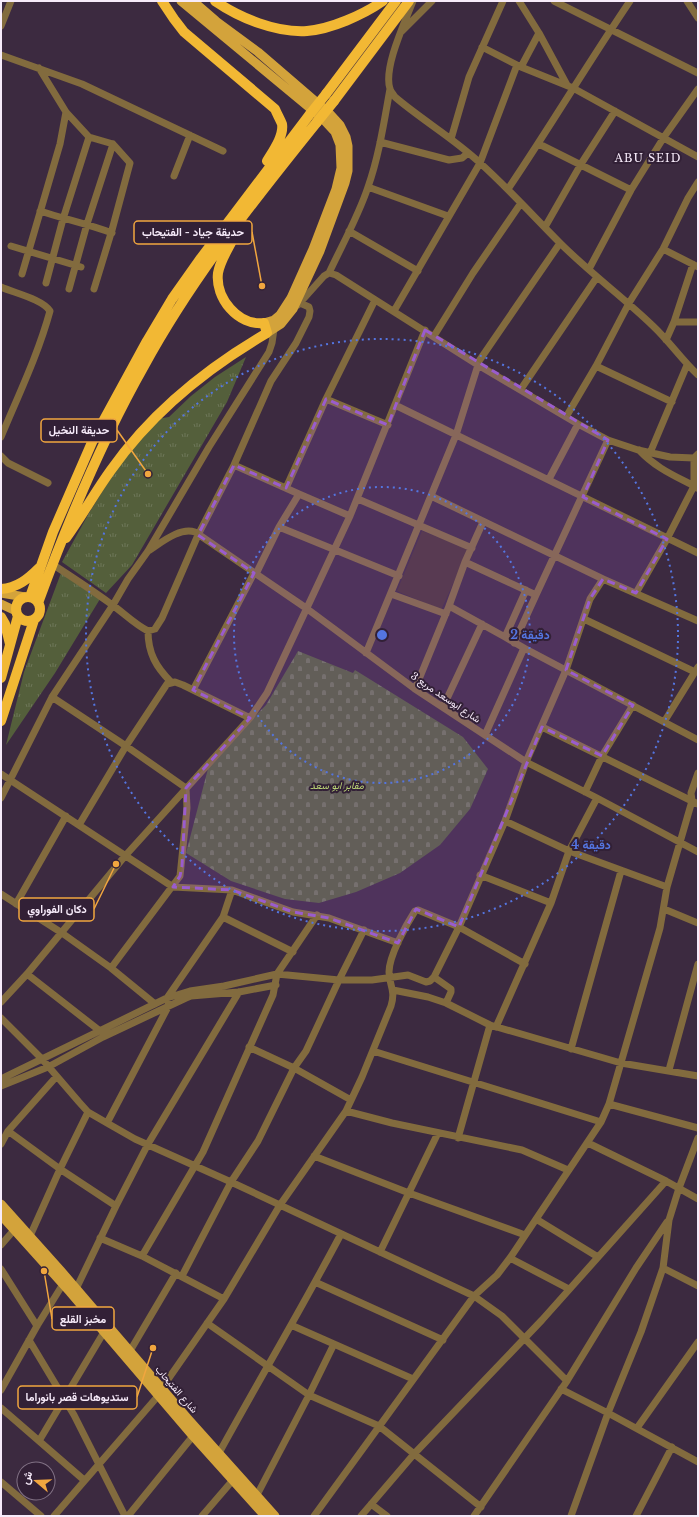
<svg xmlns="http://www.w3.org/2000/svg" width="699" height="1517" viewBox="0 0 699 1517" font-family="'Libre Baskerville',Vazirmatn,serif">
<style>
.education{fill:#483334}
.cemetery{fill:url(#cemetery-stones)}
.park{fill:url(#park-tufts)}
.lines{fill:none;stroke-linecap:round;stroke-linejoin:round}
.minor{stroke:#826b3e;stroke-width:7}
.major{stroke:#d3a33b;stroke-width:9}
.highway{stroke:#f2b834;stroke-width:10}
.highway-bridge{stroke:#f2b834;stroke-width:10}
.marked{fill:#9a5cce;fill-opacity:0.2;stroke:#9a5cce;stroke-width:3;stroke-dasharray:8 5;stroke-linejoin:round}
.ring{fill:none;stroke:#5475e0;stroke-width:2;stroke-dasharray:2 4}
.labels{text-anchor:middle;stroke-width:4;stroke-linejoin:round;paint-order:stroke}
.street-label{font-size:10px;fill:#f7ebfa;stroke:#322036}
.park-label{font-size:10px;font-style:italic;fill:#b9d275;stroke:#322036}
.neighbourhood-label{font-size:11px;letter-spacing:1px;fill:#f7ebfa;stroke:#322036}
.centre{fill:#5475e0;stroke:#322036;stroke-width:2}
.ring-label{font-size:12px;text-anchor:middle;font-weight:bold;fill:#5475e0;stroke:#322036;stroke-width:4;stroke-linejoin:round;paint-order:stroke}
.leader{fill:none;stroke:#f1a63f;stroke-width:1.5}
.callout-dot{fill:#f1a63f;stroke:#322036;stroke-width:1.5}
.callout{fill:#322036;stroke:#f1a63f;stroke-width:1.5}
.callout-label{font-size:11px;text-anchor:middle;font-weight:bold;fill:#f7ebfa}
</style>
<defs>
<pattern id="cemetery-stones" width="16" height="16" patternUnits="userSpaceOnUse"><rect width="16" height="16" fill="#545f3b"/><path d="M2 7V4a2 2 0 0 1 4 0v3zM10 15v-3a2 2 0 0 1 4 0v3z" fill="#6d7658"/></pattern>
<pattern id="park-tufts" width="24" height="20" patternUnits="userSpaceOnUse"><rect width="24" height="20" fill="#545f3b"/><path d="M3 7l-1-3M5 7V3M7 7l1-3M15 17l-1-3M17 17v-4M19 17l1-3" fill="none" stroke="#6d7658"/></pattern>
</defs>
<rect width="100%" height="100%" fill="#3c2a40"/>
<path class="education" d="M422,531L469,549L441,610L397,591Z"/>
<path class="cemetery" d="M298,651L353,673L355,670L463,737L488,769L470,809L440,845L400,873L356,892L319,903L285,899L231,881L186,853L210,761L266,705Z"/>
<path class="park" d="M246,357L227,402L132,565L106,593L62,562L89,513L117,468L157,419L169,417L191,396L215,377Z
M61,573L100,599L55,673L6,745L24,672Z"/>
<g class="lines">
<path class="minor" d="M413,1C405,22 383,68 390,89C391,92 394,95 395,97C422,120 453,138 479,162C508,188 533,216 560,243C590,273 623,297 653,326C669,341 682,360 698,375
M519,1L539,33L567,85
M554,1L698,73
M687,1L698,18
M1,26L11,1
M402,31L432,1
M482,47L521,67L573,88L698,157
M1,55L82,84L223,151
M521,67L539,33
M451,139L469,77L503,1
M380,142L449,160L462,158L468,153
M539,144L631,190
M174,176L190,135
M368,187L448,216
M508,189C550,127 588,63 630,1
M40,211C64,219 88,224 112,233
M545,227L581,164L615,111
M349,231L418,271
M11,246L81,267
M663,249L698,267
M589,269L631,190L664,137L698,89
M329,273C342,245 358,217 368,187C379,156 384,122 390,89
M22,274L60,144L66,112L39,68
M46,283L63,219L89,137L66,112
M1,287C14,293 42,299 50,311C38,355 18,396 1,437
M69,289L87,224L113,144L89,137
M94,289L112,230L130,163L113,144
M298,305L324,276L329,273L336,275L478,365L578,424L608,440L638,450L670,457L694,458L698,454
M394,311L480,163L517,65
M674,322H698
M434,336L473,273L521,203
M666,340L674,322L693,264
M477,364L560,243
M596,366L672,402
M521,389L597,277
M326,399L388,425
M395,405L698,553
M566,417L596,366L629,303L663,249L688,198L698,182
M650,453L687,365
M1,456L8,463L48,483
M694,458V486L697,488
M234,465L299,494L279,527L256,574
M549,479L578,424
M286,488L326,399L375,300
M299,494L350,516
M431,496L603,579L590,599L566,670L526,762L505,821L459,927L434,977L451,989V992L446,1003
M358,499L472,548
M279,527L399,576
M148,551C161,543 179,527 195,532L306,608L415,689L526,762L597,798L698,852
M465,562L536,595L608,440
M52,564C72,577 92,590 111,604C124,613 134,624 148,631L155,629L162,618L198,535L234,465L271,381L296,343L309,317L310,311L309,307L300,303
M603,579L698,621
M526,590L505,637L524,648L698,740
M636,593L667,539L694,486C673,475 656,468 639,450
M391,594L446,614
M449,606L505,637
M584,619L695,672
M148,631C148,653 156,667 171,682
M514,643L536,595
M366,653L456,435L478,365
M415,689L449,606L465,562L483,522
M193,690L254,573
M52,697L126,746L186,788L187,808L180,876L111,968
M443,707L482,624
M664,722L698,667
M542,727L698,804
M485,735L524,648
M1,774L173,887L232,890L293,912L329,918L398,943
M585,792L602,756L633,705
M1,798L52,697L113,605L128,579L148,551L209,447L269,352L272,343L274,329
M505,821L569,851L667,887
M79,825L126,746L167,684L175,682L183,685L250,718
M480,875L551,903
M1,894L62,933L111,968L155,1004
M16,904L66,816
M664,909L698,923
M223,917L293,952
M27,974L100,1031
M393,990L428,997L446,1003L490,1025L535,1038L621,1063L698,1076
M1,1002L27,974L125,856L250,718L267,693L350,516L425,330
M1,1018L42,1059L79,1102L88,1112L107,1123L135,1139L231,1182L474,1296L502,1316L567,1381
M496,1027L551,903L569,851L597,798
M249,1047L294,1068L351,1100
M571,1049L621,871
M373,1051L601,1122
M669,1070L698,964
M1,1079L167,998L190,991L224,986L277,974L339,980H372L408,975L426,982L430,981L434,977
M1,1086L48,1067L103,1037L186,998L191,996L239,992L276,985
M609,1104L698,1128
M346,1111L392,1123L522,1150L568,1170
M107,1123L169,1005L167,998L223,917L232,890
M8,1131L60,1169L116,1206
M458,1138L490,1025
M588,1143L666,1181
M1,1144L8,1131L56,1077
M314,1156L409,1193L525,1235
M536,1219L598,1257
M30,1236L60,1169L88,1112
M100,1238L142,1256L224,1299
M1,1245L14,1230
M380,1252L438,1133
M142,1256L203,1152L273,995L277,974L317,915
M510,1258L569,1289
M663,1268L698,1286
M1,1269L37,1326
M182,1276L231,1182L258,1141L294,1068L306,1051L339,980L364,930
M315,1282L443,1340
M76,1289L116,1206L148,1144L239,992
M207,1323L309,1395L379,1426L481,1507
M291,1325L413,1379
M29,1340L74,1415L125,1516
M130,1351L176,1273
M162,1388L224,1299L280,1205L346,1111L362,1077L391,1006C396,990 389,985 389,972C389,956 406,925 415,911L418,910L459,927L525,964
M561,1389L608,1413L698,1462
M1,1390L37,1326L63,1284
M1,1408L84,1480
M637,1428L698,1342
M39,1441L104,1332
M219,1453C259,1380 302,1308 341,1234
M1,1482L41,1516
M257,1495L309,1395L334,1344
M371,1504L387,1516
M54,1516L158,1396
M128,1516L193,1436
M202,1516L233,1480
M314,1516L474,1296L497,1275L510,1258L601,1122L609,1104L660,928L667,887L692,801L691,793L698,773
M361,1516L414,1454L542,1320L666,1181L698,1199
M474,1516L567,1381L636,1268L667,1222
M571,1516L608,1413L641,1332L663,1268L669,1220L679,1188L698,1138
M636,1516L672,1447"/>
<path class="major" d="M181,1L322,118L335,132L340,145L341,168L336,189L313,249L291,298L280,315L274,320L264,323
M193,1L216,21L258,52L330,114L340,125L346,137L348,146V171L345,183L320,251L293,309L281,324L267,333
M1,593L25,597
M1,604L16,611
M1,1204L61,1271L188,1419L275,1516
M1,1215L70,1292L193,1436L265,1516"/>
<path class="highway" d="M162,1L174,19L184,32L275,109C277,114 280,119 282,124C284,136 273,151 267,161
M215,1C240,18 276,33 307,31C331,29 363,15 383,1
M326,94L396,1
M334,101L409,1
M66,538C82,516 95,492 111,470C151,413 207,368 267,333L264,323C238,326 215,298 218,273C220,261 228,249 233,239
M1,589C17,588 28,579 39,568
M30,597L53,532L93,440L147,341L172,299L201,258L310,114
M16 609a12 12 0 1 1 24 0a12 12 0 1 1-24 0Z
M38,603C68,521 101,442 144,366C192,278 255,199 317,122
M1,617L5,624L10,644
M1,678L18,616
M1,721L34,620"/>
<path class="highway-bridge" d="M310,114L326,94
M317,122L334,101"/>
</g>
<path class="marked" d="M425,330L608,440L583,497L667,539L636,593L603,579L590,599L566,670L633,705L602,756L542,727L459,927L416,909L398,943L329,918L293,912L232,890L173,887L180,876L182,866L186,788L250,718L193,690L254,573L198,535L234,465L286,488L326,399L388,425Z"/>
<g class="ring">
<circle cx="382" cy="635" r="148"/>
<circle cx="382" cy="635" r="296"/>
</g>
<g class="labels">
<g class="street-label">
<text transform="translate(446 697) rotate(34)" y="4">شارع ابوسعد مربع 3</text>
<text transform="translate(177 1389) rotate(49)" y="4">شارع الفتيحاب</text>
</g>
<g class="park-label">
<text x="337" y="789">مقابر ابو سعد</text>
</g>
<g class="neighbourhood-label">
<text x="648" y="162">ABU SEID</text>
</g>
</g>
<circle cx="382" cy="635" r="6" class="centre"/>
<g class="ring-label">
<text x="530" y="639">2 دقيقة</text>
<text x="591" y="849">4 دقيقة</text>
</g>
<path class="leader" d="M262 286L252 232M148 474L117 430M116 864L94 909M44 1271L52 1319M153 1348L137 1397"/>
<g class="callout-dot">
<circle cx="262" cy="286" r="4"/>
<circle cx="148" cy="474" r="4"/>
<circle cx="116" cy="864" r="4"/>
<circle cx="44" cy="1271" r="4"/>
<circle cx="153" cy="1348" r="4"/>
</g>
<g class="callout">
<rect x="134" y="221" width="118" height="23" rx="4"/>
<rect x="41" y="419" width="76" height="23" rx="4"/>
<rect x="19" y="898" width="75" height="23" rx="4"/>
<rect x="52" y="1307" width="62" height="23" rx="4"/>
<rect x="18" y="1386" width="119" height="23" rx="4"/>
</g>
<g class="callout-label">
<text x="193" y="236">حديقة جياد - الفتيحاب</text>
<text x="79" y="434">حديقة النخيل</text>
<text x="57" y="913">دكان الفوراوي</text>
<text x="83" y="1323">مخبز القلع</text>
<text x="77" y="1401">ستديوهات قصر بانوراما</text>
</g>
<rect width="699" height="1517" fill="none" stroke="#f7ebfa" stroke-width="4"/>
<g transform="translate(36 1481) rotate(289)"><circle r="19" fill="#322036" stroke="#817184"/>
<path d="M0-3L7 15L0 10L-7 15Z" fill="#f1a63f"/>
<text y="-6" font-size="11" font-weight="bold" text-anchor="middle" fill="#f7ebfa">ش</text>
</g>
</svg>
